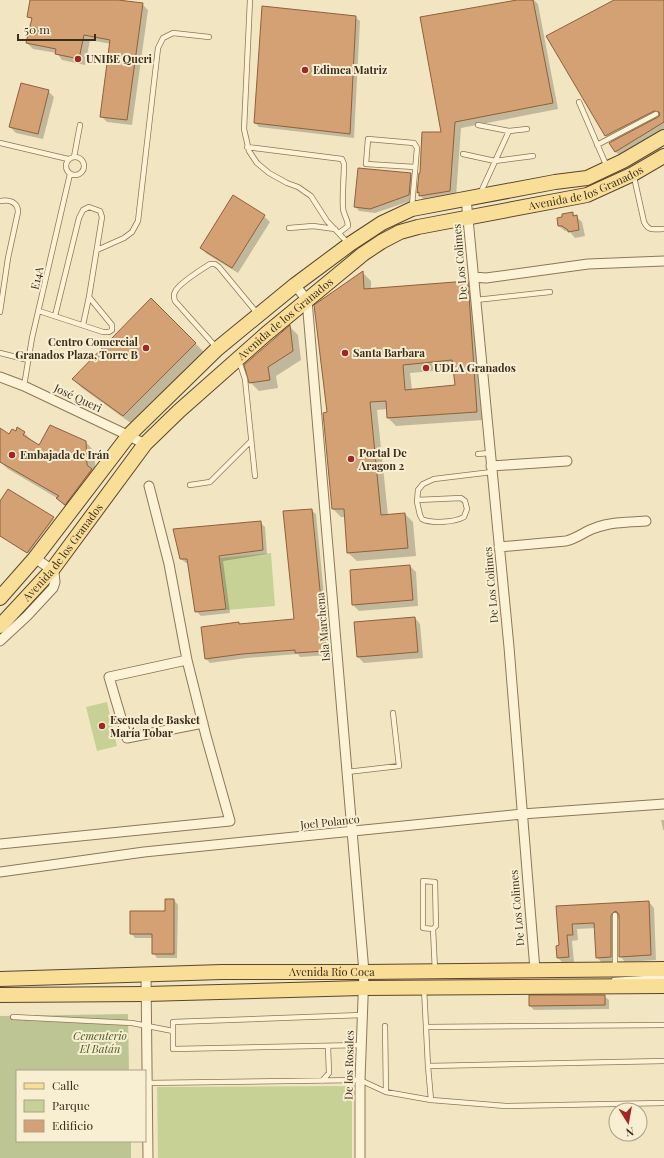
<svg xmlns="http://www.w3.org/2000/svg" width="664" height="1158" viewBox="0 0 664 1158" font-family="'Playfair Display',serif">
<style>
.green{fill:#c7d195}
.cemetery{fill:#bdc595}
.shadow{fill:#0003;fill-rule:evenodd}
.building{fill:#d3a174;stroke:#8f603b;fill-rule:evenodd}
.lines{fill:none;stroke-linecap:round;stroke-linejoin:round}
.service-casing{stroke:#8d7757;stroke-width:6}
.minor-casing{stroke:#8d7757;stroke-width:11}
.primary-casing{stroke:#5b442c;stroke-width:16}
.service{stroke:#fcf2d6;stroke-width:4.5}
.minor{stroke:#fcf2d6;stroke-width:9}
.primary{stroke:#f8de97;stroke-width:14}
.poi-dot{fill:#a22722;stroke:#f8efd2;stroke-width:1.5}
.labels{text-anchor:middle;stroke-width:4;stroke-linejoin:round;paint-order:stroke}
.poi-label{font-size:11px;font-weight:bold;fill:#3c2d1d;stroke:#f8efd2;text-anchor:start}
.street-label{font-size:11px;fill:#3c2d1d;stroke:#f8efd2}
.park-label{font-size:11px;font-style:italic;fill:#495a22;stroke:#f8efd2}
</style>
<rect width="100%" height="100%" fill="#f2e6c2"/>
<path class="green" d="M271,553L275,606L227,610L220,558Z
M107,702L117,746L97,751L86,707Z
M352,1086V1158H158L157,1087Z"/>
<path class="cemetery" d="M128,1014L129,1071H17V1141H131V1158H0V1016Z"/>
<path class="shadow" d="M31,0H118V1L142,4L148,10L132,125L107,122L101,116L111,44L90,40L85,65L62,60L57,53L33,49L27,43L32,20L28,16Z
M523,0H534L538,4L558,109L461,128L456,197L425,202L418,192L442,133Z
M617,0H664V131L622,158L616,152L611,143L613,142L606,136L547,36Z
M355,17L360,21L354,138L259,127L255,123Z
M48,91L54,97L43,139L16,133L10,127Z
M411,174L415,178L413,200L375,213L359,211L355,206Z
M572,213L582,222L585,236L575,238L569,231H565L559,226Z
M264,216L270,222L238,273L207,254L201,248Z
M363,273L371,281V289L467,282L475,291L484,420L396,426L388,418L387,409L377,410L388,515L405,514L413,522L416,556L357,561L348,553L345,517H341L333,509L328,413ZM454,369L456,386L412,390L410,373Z
M151,299L205,353L132,424L82,388L73,379Z
M290,327L298,335L301,360L276,376L278,388L259,391L250,382Z
M0,430L9,436L24,433L39,447L85,441L94,451L96,473L66,507L57,498L8,469L0,462Z
M8,491L54,519L29,553L0,536V503Z
M311,510L316,514L330,655L300,657L298,654L247,658L210,663L206,659L239,624L295,620Z
M260,522L265,527L267,554L223,561L230,613L201,616L196,611L188,563H186L181,559Z
M410,566L416,572L418,606L359,611L353,605L351,571Z
M415,618L420,624L423,658L364,663L358,657Z
M661,820H664V831L663,829Z
M174,900L178,905L177,958H157L153,953V938H135L131,933L166,912Z
M649,902L654,908L656,960L625,962L620,956V917L616,921V962L602,963L597,957L596,928L577,929L578,940L572,941L574,962L563,963L558,958L557,947L560,946L557,907Z
M604,996L609,1000V1009L534,1010L530,1006Z"/>
<path class="building" d="M30,0H118L143,3L127,120L100,117L110,40L84,35L79,59L55,54L56,49L26,43L32,18L27,17Z
M517,0H533L553,103L455,122L450,191L419,196V192L417,193L419,173H420L422,132H441L420,17Z
M614,0H664V122L615,152L609,143L658,117L660,115L659,112L654,111L605,136L546,36Z
M262,6L356,16L350,134L254,123Z
M21,83L49,90L38,134L9,127Z
M358,168L411,173L409,195L370,209L354,207Z
M233,195L265,215L232,268L200,248Z
M573,212V216L577,215L579,230L568,232V230L562,226H558L557,218L562,217V214Z
M363,271L364,289L468,281L477,412L387,418L386,401L370,402L381,515L405,513L408,548L347,553L344,509H332L323,413L327,412L314,305ZM452,360L455,385L405,390L403,365Z
M151,298L196,343L123,416L72,379Z
M290,325L293,351L268,367L270,380L249,383L244,365Z
M50,425L86,441L87,465L92,469L65,505L56,498L59,496L0,462V428L9,434L12,429L16,431L17,427L25,432L23,435L39,445Z
M8,489L54,517L27,553L0,536V501Z
M312,509L326,651L295,653V650L242,654L205,659L201,627L239,622V624L294,619L283,511Z
M261,521L263,550L219,556L226,609L195,612L187,559H180L173,529Z
M410,565L413,600L352,605L350,570Z
M415,617L418,652L357,657L354,622Z
M165,899H174V954H152V934H130V911H165Z
M649,901L651,955L619,957V915L617,912L615,911L611,915V957L596,958L594,923L572,924L573,935H567L569,957L557,958L556,946L559,945L556,906Z
M529,995H605V1005L529,1006Z"/>
<g class="lines">
<defs>
<path id="service" d="M250,0L244,129L249,151L257,163L269,173L287,183L298,187L311,196L327,221L348,243
M579,102L607,167
M478,125L509,131L480,194
M509,131L527,129
M0,143L68,159
M597,145L656,114
M247,147L342,159L344,164C344,178 342,193 343,208C343,214 348,219 348,226L339,233
M463,154L495,161L533,156
M74,157L80,125
M66 166a9 9 0 1 1 18 0a9 9 0 1 1-18 0Z
M634,177L644,222C649,232 654,229 664,229
M0,201C9,199 18,202 18,212L8,258L0,312
M412,206L417,148L414,143L368,139L366,164L415,167
M289,228L313,226L335,229
M97,250L124,238L132,232L138,221L158,48L163,38L173,33L209,37
M476,300L550,292
M39,311L103,332H109L112,330V325L89,297L102,217L100,211L89,207L83,210L79,218L55,316
M83,325L89,297
M216,347L175,301C174,298 173,295 175,292C178,284 202,269 210,264H215L219,267L257,313
M0,353L28,360
M239,361L245,379L255,476
M24,386L32,338L70,174
M478,454L490,453
M190,485L210,482L251,441
M417,500L461,498L465,501L467,509L464,517C455,522 432,524 422,519L420,515L417,502L418,490L423,484L434,479L492,472
M347,772L399,766L393,713
M615,915V967
M433,929L423,928V881L435,882L436,926L433,929L435,971
M614,980L664,977
M424,988L428,1066L664,1061
M13,1017L132,1023L173,1031
M385,1026L386,1092
M426,1027L664,1025
M361,1045L173,1049V1022L362,1015
M428,1066L431,1100
M322,1081L329,1073L328,1047
M147,1083L360,1080L386,1092L431,1100L506,1106L664,1103"/>
<path id="minor" d="M466,198L509,647L535,970
M474,277L486,278L588,264L664,261
M295,285L307,300L364,972L360,1080V1158
M0,377L24,386L119,431L145,444
M491,466L567,461
M499,547L566,541C578,538 585,531 595,528C611,522 629,522 646,521
M0,641L27,616L53,588L55,582L54,573L52,570L35,558
M187,660L109,677L127,738L203,723
M0,844L230,821L206,736L187,660L169,564L149,486
M0,872L144,852L522,814L664,804
M146,975L148,1158"/>
<g id="primary">
<path d="M0,598L35,558L129,435L217,349L295,285L350,244L382,223L412,209L555,182L587,178L623,161L664,137"/>
<path id="s1" d="M0,626L52,570L145,444L179,411L266,334L363,254L381,242L400,232L418,227L587,195L633,174L664,156"/>
<path id="s2" d="M0,979L222,972H364L664,969"/>
<path d="M0,995L146,994L362,988L664,986"/>
</g>
</defs>
<use href="#service" class="service-casing"/>
<use href="#minor" class="minor-casing"/>
<use href="#primary" class="primary-casing"/>
<use href="#service" class="service"/>
<use href="#minor" class="minor"/>
<use href="#primary" class="primary"/>
</g>
<g class="poi-dot">
<circle cx="78" cy="59" r="4"/>
<circle cx="305" cy="70" r="4"/>
<circle cx="146" cy="348" r="4"/>
<circle cx="345" cy="353" r="4"/>
<circle cx="426" cy="368" r="4"/>
<circle cx="12" cy="455" r="4"/>
<circle cx="351" cy="459" r="4"/>
<circle cx="102" cy="726" r="4"/>
</g>
<g class="labels">
<g class="poi-label">
<text x="86" y="63">UNIBE Queri</text>
<text x="313" y="74">Edimca Matriz</text>
<text x="138" y="346" text-anchor="end">Centro Comercial<tspan x="138" dy="13">Granados Plaza, Torre B</tspan></text>
<text x="353" y="357">Santa Barbara</text>
<text x="434" y="372">UDLA Granados</text>
<text x="359" y="457">Portal De<tspan x="359" dy="13">Aragon 2</tspan></text>
<text x="20" y="459">Embajada de Irán</text>
<text x="110" y="724">Escuela de Basket<tspan x="110" dy="13">María Tobar</tspan></text>
</g>
<g class="street-label">
<text dy="4" stroke="none"><textPath href="#s1" startOffset="757">Avenida de los Granados</textPath></text>
<text transform="translate(460 262) rotate(-95)" y="4">De Los Colimes</text>
<text transform="translate(37 278) rotate(-77)" y="4">E14A</text>
<text dy="4" stroke="none"><textPath href="#s1" startOffset="421">Avenida de los Granados</textPath></text>
<text transform="translate(78 398) rotate(25)" y="4">José Queri</text>
<text dy="4" stroke="none"><textPath href="#s1" startOffset="97">Avenida de los Granados</textPath></text>
<text transform="translate(491 585) rotate(-95)" y="4">De Los Colimes</text>
<text transform="translate(323 627) rotate(-95)" y="4">Isla Marchena</text>
<text transform="translate(330 822) rotate(-6)" y="4">Joel Polanco</text>
<text transform="translate(517 908) rotate(-95)" y="4">De Los Colimes</text>
<text dy="4" stroke="none"><textPath href="#s2" startOffset="332">Avenida Río Coca</textPath></text>
<text transform="translate(349 1065) rotate(-89)" y="4">De los Rosales</text>
</g>
<g class="park-label">
<text x="100" y="1040">Cementerio<tspan x="100" dy="13">El Batán</tspan></text>
</g>
</g>
<rect x="16" y="1070" width="130" height="72" fill="#f8efd2" stroke="#ada18a"/>
<rect x="24" y="1083" width="20" height="6" fill="#f8de97" stroke="#ada18a"/>
<text x="52" y="1090" font-size="12" fill="#3c2d1d">Calle</text>
<rect x="24" y="1100" width="20" height="12" fill="#c7d195" stroke="#ada18a"/>
<text x="52" y="1110" font-size="12" fill="#3c2d1d">Parque</text>
<rect x="24" y="1120" width="20" height="12" fill="#d3a174" stroke="#ada18a"/>
<text x="52" y="1130" font-size="12" fill="#3c2d1d">Edificio</text>
<g transform="translate(628 1122) rotate(169)"><circle r="19" fill="#f8efd2" stroke="#ada18a"/>
<path d="M0-3L7 15L0 10L-7 15Z" fill="#a22722"/>
<text y="-6" font-size="11" font-weight="bold" text-anchor="middle" fill="#3c2d1d">N</text>
</g>
<path d="M18 34v6h77v-6" fill="none" stroke="#3c2d1d" stroke-width="2"/>
<text x="24" y="34" font-size="12" fill="#3c2d1d" stroke="#f8efd2" stroke-width="3" paint-order="stroke">50 m</text>
</svg>
